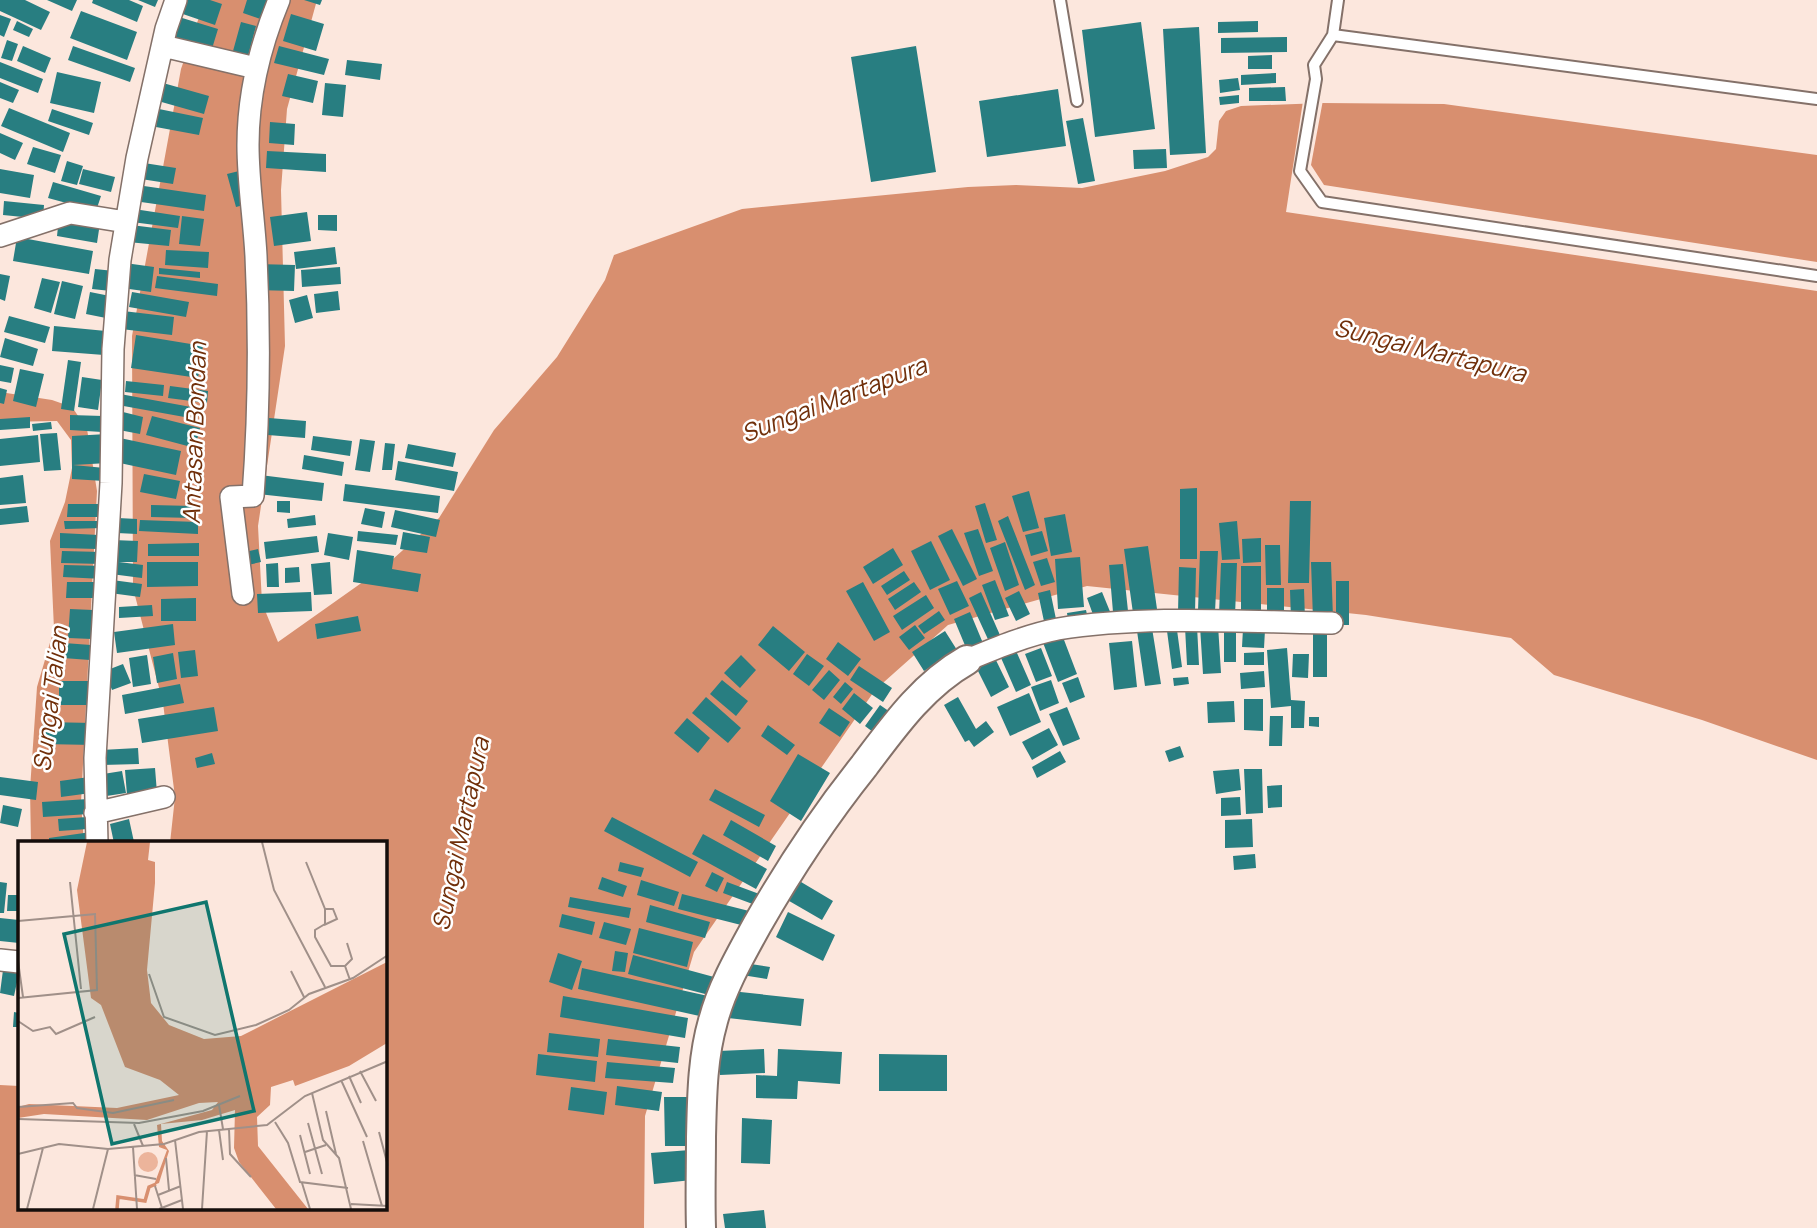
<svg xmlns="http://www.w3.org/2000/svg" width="1817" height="1228" viewBox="0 0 1817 1228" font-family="Manrope,sans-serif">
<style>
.water{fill:#d88f6f}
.pier{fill:#fce7dd}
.building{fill:#287e81}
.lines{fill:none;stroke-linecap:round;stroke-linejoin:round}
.lane-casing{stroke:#847169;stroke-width:14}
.street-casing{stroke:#847169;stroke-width:24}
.secondary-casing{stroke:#847169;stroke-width:32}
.lane{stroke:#fff;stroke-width:10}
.street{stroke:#fff;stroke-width:21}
.secondary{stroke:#fff;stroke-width:28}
.labels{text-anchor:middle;stroke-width:5;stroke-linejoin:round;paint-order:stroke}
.water-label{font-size:24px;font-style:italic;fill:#702f0a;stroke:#fff}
.inset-river{fill:none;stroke:#d88f6f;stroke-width:3.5}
.inset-road{fill:none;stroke:#a09089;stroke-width:2}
.view{fill:#0f766e;fill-opacity:0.15;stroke:#0f766e;stroke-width:3.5}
.inset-edge{fill:none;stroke:#150e0b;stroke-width:3.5}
</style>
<rect width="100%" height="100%" fill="#fce7dd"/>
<path class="water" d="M205,0H317L287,109L281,190L285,346L258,526L262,603L278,642L384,567L439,518L494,430L557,357L605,280L614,255L742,209L968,187L1016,185L1082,188L1165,171L1208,157L1216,149L1219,121L1226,111L1241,106L1322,103L1444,104L1817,155V760L1702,720L1554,675L1511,638L1366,615L1087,586L948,625L875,690L694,952L645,1116L644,1228H0V1085L19,1086V1209H385V843H170L175,797L163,703L133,588L132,336L181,69Z
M0,392L52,400L72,407L87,429L97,491L81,803L84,843H31L30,789L37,687L54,629L50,541L65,502L72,468L71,440L57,421L0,422Z"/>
<path class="pier" d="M1323,100L1311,165L1324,185L1817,262V291L1286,212L1303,101Z"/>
<path class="building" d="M0,0H25L50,12L41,30L0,11Z
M47,0H77L72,11Z
M93,0H129L143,6L137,22L92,3Z
M138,0H158L155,7Z
M181,0H210L222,4L215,25L177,12Z
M247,0H269L263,20L243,13Z
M304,0H322L320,5Z
M81,11L137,32L127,60L70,38Z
M291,14L324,24L316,51L283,41Z
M0,15L11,19L4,37L0,35Z
M179,17L218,29L211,52L172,39Z
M17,21L33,29L29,37L13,30Z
M1258,21V32L1218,33V22Z
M241,22L256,26L248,56L233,51Z
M1141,22L1155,129L1095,137L1082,30Z
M1199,27L1206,153L1170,155L1163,29Z
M1287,37V52L1221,53V38Z
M7,40L18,44L12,61L1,58Z
M23,46L51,58L45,73L17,61Z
M73,46L135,68L130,82L68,60Z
M279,46L329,59L324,75L274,63Z
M916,46L936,172L871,182L851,57Z
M1272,55V69H1248V56Z
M347,60L382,64L380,80L345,75Z
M0,62L43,79L38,93L0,78Z
M57,72L101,82L94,113L50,103Z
M1276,73V83L1241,85V75Z
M288,74L318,81L313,103L282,96Z
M1238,78L1240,90L1220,93L1219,80Z
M0,82L19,90L13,103L0,98Z
M163,83L209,96L204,114L158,101Z
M325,83L346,85L343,117L322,115Z
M1285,87L1286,101H1249V88Z
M1058,89L1066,146L987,157L979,101Z
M1239,95V103L1220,105L1219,97Z
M9,108L70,133L63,152L1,126Z
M52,109L93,123L89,135L48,121Z
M159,109L203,118L199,135L156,127Z
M1083,118L1095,181L1078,184L1066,121Z
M270,122L295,124L294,145L269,143Z
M0,133L23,143L15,160L0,153Z
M33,147L61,155L55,173L27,164Z
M1166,149L1167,168L1134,169L1133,150Z
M267,151L326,154V172L266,168Z
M67,161L83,166L77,185L61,181Z
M144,163L176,168L173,184L141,179Z
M0,169L34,175L30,198L0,193Z
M83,169L115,177L111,192L79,184Z
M247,169L255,202L236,207L227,174Z
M53,182L101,196L96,211L48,198Z
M137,185L206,195L204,211L134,201Z
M4,201L44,205L43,219L3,215Z
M134,209L180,216L178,228L132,222Z
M307,212L311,241L274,246L270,217Z
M318,215H337V231L318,230Z
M182,216L204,219L200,246L179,244Z
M59,217L100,223L97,243L57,236Z
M131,225L171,230L169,246L128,242Z
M17,237L93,251L89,274L13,261Z
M335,247L337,264L296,269L294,252Z
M166,250L209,252L208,268L165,265Z
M125,263L154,267L151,292L122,288Z
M256,264L295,265L294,291L255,290Z
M340,267L341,284L302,287L301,270Z
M159,268L200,272V278L159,274Z
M95,269L114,271L111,291L92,289Z
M0,274L10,276L5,301L0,299Z
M157,276L218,284L217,296L155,288Z
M42,278L60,282L51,313L34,308Z
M62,281L83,286L75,319L54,314Z
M338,291L340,310L316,313L314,294Z
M90,292L110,296L106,318L86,314Z
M132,292L189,302L186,317L129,307Z
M307,295L313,318L295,323L289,300Z
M123,311L174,317L172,335L121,329Z
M9,316L50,327L45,343L4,332Z
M54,326L106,331L104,355L52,351Z
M136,335L203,346L198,378L131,368Z
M5,338L38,349L33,366L0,357Z
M68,360L81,362L74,411L61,409Z
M0,365L14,368L11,383L0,381Z
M20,369L44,374L36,407L13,401Z
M82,377L102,380L98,410L78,407Z
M126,381L164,385L163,396L125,392Z
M170,386L208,391L207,403L168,398Z
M0,388L7,390L4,404L0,403Z
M120,394L191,407L190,418L118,405Z
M123,412L143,417L140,434L119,430Z
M70,415L103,416L102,432L70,430Z
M152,416L200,428L195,448L146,435Z
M30,417V428L0,430V419Z
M269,418L306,421L305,438L268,435Z
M51,422L52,429L33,431L32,424Z
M57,433L61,470L44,471L40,434Z
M107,434L108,463L73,465L105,468L104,481L72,479V436Z
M38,435L40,462L0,466V439Z
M313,436L352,441L350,456L311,450Z
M120,438L181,451L176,475L115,462Z
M360,439L375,441L370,472L355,470Z
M385,443L395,444L392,470H382Z
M408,444L456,453L453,467L405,458Z
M304,455L344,462L342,476L302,469Z
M398,461L458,472L454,491L395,480Z
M144,474L180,481L176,499L140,492Z
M23,475L26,503L0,505V478Z
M260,475L324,483L322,501L258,494Z
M345,484L440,496L438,513L343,501Z
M1197,488V559H1180V489Z
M1029,491L1039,528L1023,532L1012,496Z
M277,501H290V513L277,512Z
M1290,501H1311L1309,583H1288Z
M985,503L997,540L986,543L975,506Z
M68,504H103V517H67Z
M151,505L193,506V518L151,517Z
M27,506L29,522L0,525V509Z
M365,508L385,512L382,528L361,524Z
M395,510L440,520L436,537L391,527Z
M1065,514L1072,552L1051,556L1044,518Z
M315,515L316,525L288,528L287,519Z
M1008,516L1035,585L1025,590L998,521Z
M118,518L137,519V534L117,533Z
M140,520L198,522V534L139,531Z
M64,521H103V528L65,529Z
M1237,521L1240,559L1222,560L1219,523Z
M952,529L977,579L963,586L938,536Z
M978,529L993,571L979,576L964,533Z
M358,531L398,535L396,545L357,541Z
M1042,531L1048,551L1031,556L1025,535Z
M403,532L430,537L427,553L400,549Z
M60,533L99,535L98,549L60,548Z
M328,533L353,537L349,560L324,555Z
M317,536L319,552L266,559L264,542Z
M1261,538V562L1243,563L1242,539Z
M113,540L138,541L137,562H119L143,565L142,578L111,574Z
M931,541L950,580L930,590L911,551Z
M1005,542L1019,585L1005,591L990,548Z
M199,543V556H148V544Z
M1265,545H1280L1281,585H1266Z
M1148,546L1157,609L1133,613L1124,549Z
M893,548L903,565L873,584L863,567Z
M258,549L261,562L248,565L245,552Z
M357,550L394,556L392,569L421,574L418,592L353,582Z
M62,551L102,552V564L61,563Z
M1200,551H1218L1215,612L1198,611Z
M1080,557L1084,607L1058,609L1055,559Z
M1047,558L1055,582L1041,586L1033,562Z
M147,562H198V586L147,587Z
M330,562L332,594L314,595L311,564Z
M1311,562H1331L1333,618L1313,619Z
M278,563L279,587H267L266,564Z
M1221,563H1237L1235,616L1219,615Z
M1123,564L1128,611L1113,612L1109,565Z
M64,565L104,566L103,579L63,577Z
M1241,566H1261V618H1241Z
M299,567L300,582L285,583V568Z
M1179,567L1196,568L1195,613H1178Z
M904,571L910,580L887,595L881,586Z
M112,580L142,584L140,597L110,593Z
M995,580L1009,616L995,620L982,585Z
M957,581L969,606L950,615L938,589Z
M1336,581H1349V625H1336Z
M67,582H101V598H66Z
M863,582L890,632L874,641L846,591Z
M914,582L921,592L895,610L888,599Z
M1267,588H1284V618H1267Z
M1304,589L1305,620H1291L1290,590Z
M1050,590L1057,624L1045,626L1038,593Z
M1019,591L1030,614L1016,621L1005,598Z
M311,592L312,611L258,613L257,594Z
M981,592L1003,642L992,648L969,598Z
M1102,592L1111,614L1095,620L1087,598Z
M926,595L934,608L902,630L893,616Z
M196,598V621H161V599Z
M152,605L153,616L119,618V607Z
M70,609L93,610L92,639L68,638Z
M1086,610L1089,623L1069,626L1067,613Z
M939,611L945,620L924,634L918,626Z
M970,612L985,648L969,655L954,619Z
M358,616L361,631L317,639L315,624Z
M173,624L175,645L117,653L114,632Z
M1313,624H1327V677H1313Z
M915,625L925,638L909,650L899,637Z
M1218,625L1221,673L1203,674L1200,626Z
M773,626L805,652L789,671L758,645Z
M1197,626L1199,665H1187L1185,627Z
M1224,626H1236V662H1224Z
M1152,628L1161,684L1145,686L1137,631Z
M1243,629L1265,630L1264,648L1242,647Z
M1177,630L1182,667L1172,669L1167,631Z
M945,631L957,650L924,671L912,652Z
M1061,632L1077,674L1058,682L1042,640Z
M1132,641L1137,687L1114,690L1109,643Z
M838,642L861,659L848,676L826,659Z
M64,643L91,645L90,660L63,658Z
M1013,644L1031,685L1016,692L998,651Z
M1041,648L1052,676L1036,682L1025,654Z
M1287,648L1291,700L1305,701L1304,728H1291V706L1271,708L1267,650Z
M195,650L198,676L181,678L178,652Z
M992,652L1009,687L991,697L973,661Z
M1264,652V665H1244V653Z
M173,653L177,679L157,683L153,657Z
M807,654L824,666L809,686L793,674Z
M1293,654H1309L1308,678L1292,677Z
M147,655L151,684L133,687L129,658Z
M741,655L756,670L740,688L724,673Z
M123,664L131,683L112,690L105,671Z
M859,666L892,688L883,702L850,680Z
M829,670L840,680L824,700L812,690Z
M1264,671L1265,687L1241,689L1240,673Z
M1078,677L1085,697L1070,703L1062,683Z
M1188,677L1189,684L1174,686L1173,678Z
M722,680L748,701L736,716L710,694Z
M1051,680L1059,703L1040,711L1031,687Z
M59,681H95L94,705H59Z
M845,682L853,689L841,704L833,697Z
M180,684L184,703L125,714L122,695Z
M854,693L873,708L860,724L842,709Z
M1029,693L1041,722L1010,736L997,707Z
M706,697L741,728L728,743L692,713Z
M958,697L976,729L986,721L994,732L974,747L969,740L965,742L944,705Z
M1244,699H1263V731L1244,730Z
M1234,701L1235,722L1208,723L1207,702Z
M880,705L893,714L877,735L865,726Z
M214,707L218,731L142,743L138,719Z
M1067,707L1080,739L1063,746L1049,714Z
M829,708L850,722L840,737L819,723Z
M1270,716H1283L1282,746H1269Z
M1309,717H1319V727L1309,726Z
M687,718L710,738L698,753L674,733Z
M43,722L94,723V745L42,744Z
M768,725L795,745L787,755L761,736Z
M1049,728L1058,745L1032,760L1022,742Z
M1180,746L1184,757L1169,762L1165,751Z
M138,748L139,764L102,765L101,750Z
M1060,751L1066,762L1037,778L1032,767Z
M212,753L215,764L197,768L195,758Z
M798,754L830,773L801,821L770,801Z
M155,768L157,793L127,795L125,770Z
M1239,769L1241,790L1216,794L1213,771Z
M1244,769H1262L1263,813L1246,814Z
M122,771L126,793L100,797L97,775Z
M0,777L38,782L36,800L0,795Z
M89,777L91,793L61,797L60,781Z
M1282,785V807L1268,808L1267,786Z
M715,789L765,815L759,827L709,800Z
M1240,797L1241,815L1221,816V798Z
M88,799L89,814L43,817L42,802Z
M3,805L22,809L18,827L0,823Z
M87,817L88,829L59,831L58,819Z
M612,817L698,862L690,877L604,831Z
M129,819L134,842L114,843L110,824Z
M1252,819L1253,847L1225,848V820Z
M731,820L776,846L768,861L723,835Z
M91,832L93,842L49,843V838Z
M703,834L767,869L756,889L692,854Z
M1255,854L1256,868L1234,870L1233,856Z
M620,862L644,868L641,877L618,871Z
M712,872L724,878L717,892L705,886Z
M602,877L627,886L623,897L598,889Z
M796,879L833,901L822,920L784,898Z
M641,880L679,892L674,906L637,895Z
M0,882L7,883L4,913H0Z
M727,882L762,895L758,906L723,893Z
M682,894L753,912L749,927L678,909Z
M8,895H19V911H7Z
M570,897L631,908L629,918L568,907Z
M650,905L710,922L705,938L646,922Z
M788,912L835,935L823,961L776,937Z
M562,914L595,922L592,935L559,927Z
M0,918L19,920V943L0,941Z
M604,922L631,929L626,945L599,938Z
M639,928L693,942L687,967L633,953Z
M615,951L628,953L625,972L612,971Z
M558,953L582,961L572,990L549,982Z
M633,955L714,977L709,995L628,974Z
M744,963L770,967L767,979L742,975Z
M582,968L708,996L704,1017L578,989Z
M3,970L19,973L14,996L0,993Z
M731,991L804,999L801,1026L728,1018Z
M563,996L688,1018L685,1038L560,1017Z
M14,1012L19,1013V1027H13Z
M549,1033L600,1039L598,1057L547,1052Z
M608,1039L680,1047L678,1063L606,1055Z
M764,1049L765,1073L720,1075L719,1051Z
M778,1049L842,1052L840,1084L798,1081L797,1099L756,1098V1075L777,1076Z
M538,1054L597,1061L595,1082L536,1075Z
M879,1054L947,1055V1091H879Z
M607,1062L675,1068L673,1083L605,1078Z
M617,1086L662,1092L659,1111L615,1105Z
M571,1087L607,1092L604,1115L568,1110Z
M664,1097H688L689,1146H665Z
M742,1118L772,1120L770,1164L741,1163Z
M690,1150L692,1180L654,1184L651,1153Z
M764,1210L766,1228H725L723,1214Z"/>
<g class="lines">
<defs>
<path id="lane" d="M1060,0L1077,101
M1338,0L1333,35L1314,65L1316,79L1300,171L1322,202L1817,276
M1333,35L1817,99"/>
<path id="street" d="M163,46L256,68
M0,236L70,213L126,222
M243,594L231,497L253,496C259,416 260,337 256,256C254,219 248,182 248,145C248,94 260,46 279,0
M967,660C996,648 1027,635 1058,629C1145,615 1244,622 1332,623
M95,813L164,797
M97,843L95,758L111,483L113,349L120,260L137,158L166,29L176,0
M0,960L19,962"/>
<path id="secondary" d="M701,1228C700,1198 701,1168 701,1137C702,1099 702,1059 713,1021C722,987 740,956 757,925C789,869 824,816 864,766C894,726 923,685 967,660"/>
</defs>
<use href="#lane" class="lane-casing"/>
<use href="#street" class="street-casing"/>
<use href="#secondary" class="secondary-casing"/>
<use href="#lane" class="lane"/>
<use href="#street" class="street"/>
<use href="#secondary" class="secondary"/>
</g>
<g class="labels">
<g class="water-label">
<text transform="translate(1430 351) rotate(14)" y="8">Sungai Martapura</text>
<text transform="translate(834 400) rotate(-21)" y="8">Sungai Martapura</text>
<text transform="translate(195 433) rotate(-88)" y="8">Antasan Bondan</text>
<text transform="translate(51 699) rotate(-83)" y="8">Sungai Talian</text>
<text transform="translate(461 834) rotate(-78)" y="8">Sungai Martapura</text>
</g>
</g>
<g transform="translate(18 841)">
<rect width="369" height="369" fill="#fce7dd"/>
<path d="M120 321a10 10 0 1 1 20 0a10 10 0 1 1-20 0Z" fill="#ecb49b"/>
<path d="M69,1H132L130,19L137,21V42L129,129L133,162L151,184L186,198L223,195L369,121V202L331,225L277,245L275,239L253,246L252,264L239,276L240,305L290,368H258L221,321L216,307L217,269L184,279L143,283L144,300L151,310L141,342L136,344L149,309L141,306L139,284L194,269L200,261L181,262L129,279L26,273L0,277V266L11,263L99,267L161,254L142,239L107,226L83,164L73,157L59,49Z" fill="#d88f6f"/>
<path class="inset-river" d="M99,368L100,356L127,360L131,346L138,343"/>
<path class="inset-road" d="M244,1L256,49L307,146M288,21L307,68V83L297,89V96L313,125H327L332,139M52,41L63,148M0,80L78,73M306,84L319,78L315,68H307M0,120L5,156M327,125L334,118L329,102M273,130L286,156M131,133L146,176L197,194L238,184L271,169L291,153L335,137L370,114M0,157L79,149L77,73M0,180L15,190L32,186L38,193L77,176M342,230L358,260M331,235L343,262M323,239L349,296M294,252L305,299L321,317L333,368M201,264L205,288M0,266L55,262L59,267L95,272L156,259M308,270L318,313M0,278L121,282L185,270L222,255M257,281L270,302L282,341L330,347M290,282L304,333M116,283L125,305M211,288L212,313L233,336M201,289L205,319M361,291L370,325M282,294L292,333M157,299L165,368M345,300L364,365M115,306L119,368M287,311L308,304M0,313L41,303L90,308L146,303L181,291L249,284L287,255L370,220M148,317L151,349M116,334L138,338M284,342L292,368M137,345L144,367M140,354L163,345M333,363L370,365M9,368L25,307M75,368L90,308M141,368L164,359M184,368L189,290"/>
<path class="view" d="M188,61L236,270L94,303L46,93Z"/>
<rect width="369" height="369" class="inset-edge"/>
</g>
</svg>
